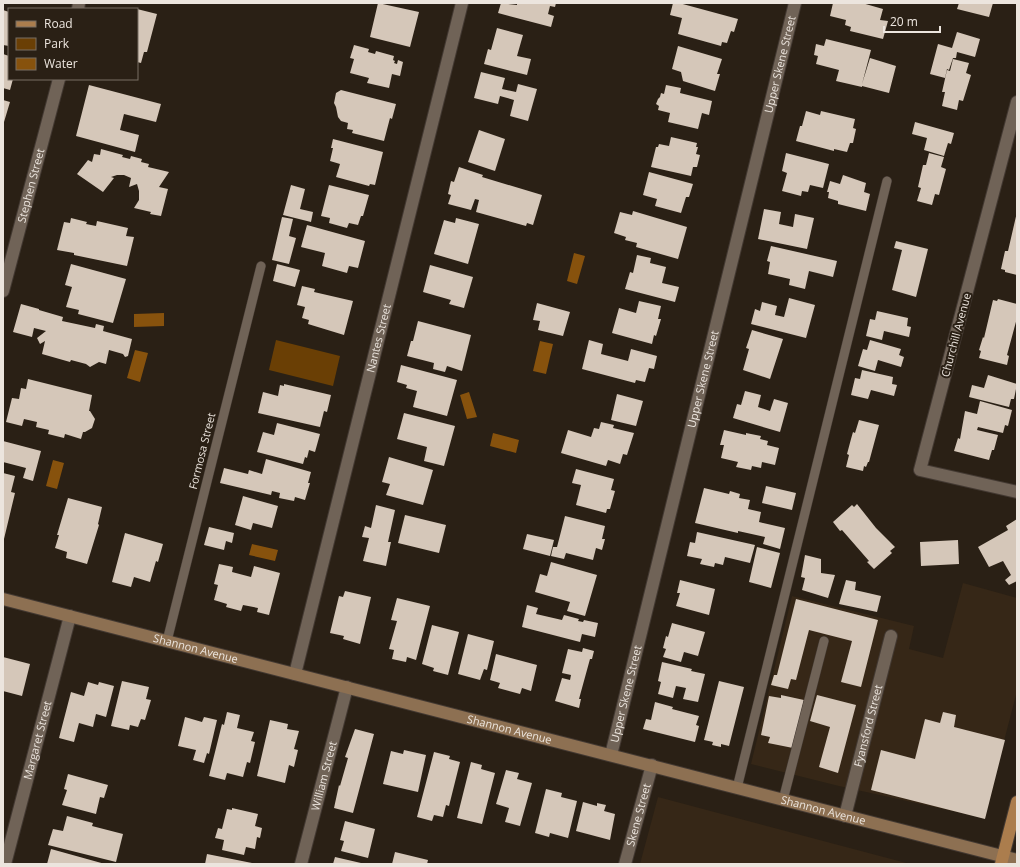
<svg xmlns="http://www.w3.org/2000/svg" width="1020" height="867" viewBox="0 0 1020 867" font-family="'Open Sans',sans-serif">
<style>
.built{fill:#362717}
.green{fill:#6a3f05}
.water{fill:#87520d}
.building{fill:#d5c7b9}
.lines{fill:none;stroke-linecap:round;stroke-linejoin:round}
.lane-casing{stroke:#433932;stroke-width:10}
.street-casing{stroke:#433932;stroke-width:14}
.secondary-casing{stroke:#433932;stroke-width:14}
.primary-casing{stroke:#433932;stroke-width:14}
.lane{stroke:#706357;stroke-width:9}
.street{stroke:#706357;stroke-width:12}
.secondary{stroke:#8d7052;stroke-width:12}
.primary{stroke:#ab7d4d;stroke-width:12}
.labels{text-anchor:middle;stroke-width:4;stroke-linejoin:round;paint-order:stroke}
.street-label{font-size:11px;fill:#ece5de;stroke:#2a2015}
</style>
<rect width="100%" height="100%" fill="#2a2015"/>
<path class="built" d="M963,583L1017,598V691L984,818L839,786L751,764L792,596L914,626L909,649L943,658Z
M658,797L910,864H640Z"/>
<path class="green" d="M276,340L340,356L333,386L269,370Z"/>
<path class="water" d="M574,253L585,256L577,284L567,281Z
M164,313V326L134,327V314Z
M540,341L553,344L546,374L533,371Z
M135,350L148,353L140,382L127,378Z
M469,392L477,417L467,419L460,395Z
M493,433L519,440L516,453L490,446Z
M53,460L64,463L57,489L46,486Z
M252,544L278,550L275,561L249,555Z"/>
<path class="building" d="M378,3L419,12L410,47L370,37Z
M501,3L517,5V3H556L555,7L550,6L548,14L554,16L551,27L498,13Z
M673,3H679L738,19L734,32L731,31L727,43L722,42L721,46L678,34L682,18L670,15Z
M833,3H862L883,9L880,20L888,21L883,39L850,31L851,27L845,25L846,20L830,16Z
M959,3H993L989,17L957,9Z
M137,9L157,14L147,52H144L141,63L137,62Z
M3,10L9,12V46L3,45Z
M497,28L523,35L517,56L531,59L527,75L484,64L488,49L491,50Z
M957,32L980,39L975,57L957,52L956,58H953L949,70L947,69L945,78L930,74L938,44L952,48Z
M826,39L871,50L862,84L870,58L896,66L889,93L862,86V87L836,81L839,70L816,64L818,56L814,55L816,44L824,46Z
M354,45L369,49L368,52L375,54L376,51L394,56L393,60L395,61L394,63L397,64L398,60L403,62L400,76L392,74L389,88L367,83L369,78L350,73L354,59L350,58Z
M678,46L722,59L717,74H720L715,91L683,81L681,72L672,69Z
M3,54L9,56V79H13L10,90L3,88Z
M953,59L969,63L966,73L971,75L963,101L959,100L957,110L942,106L945,92H942L947,70L950,71Z
M481,72L505,78L502,89L516,92L518,84L537,89L528,121L510,116L514,100L500,96L498,104L474,98Z
M89,85L161,104L156,122L124,114L120,130L139,135L135,152L76,136Z
M666,85L681,88L680,93L712,101L709,115L702,113L698,129L668,122L670,113L658,110L659,106L656,104L658,99L660,97L661,93L664,94Z
M341,90L396,104L392,119L390,118L384,141L352,133L353,130L347,129L348,123L341,121L338,117L336,107L334,103L336,93Z
M3,100L10,102L4,122H3Z
M806,111L820,115L821,111L855,119L853,128L856,129L853,143H850L847,152L834,149V151L796,141L800,126H802Z
M915,122L954,133L951,144L948,143L944,156L924,150L927,138L912,134Z
M479,130L505,139L495,171L468,162Z
M671,137L697,143L696,147H698L696,154L700,155L697,167H693L691,176L651,167L656,147H658L659,144L669,146Z
M333,139L383,152L375,185L370,184L369,186L336,177L340,164L330,161L333,148H331Z
M101,149L123,155L122,157L130,159L131,156L142,159L141,162L149,164L148,167L169,172L159,187L168,189L161,216L150,214L151,212L134,208L139,200V191L137,184L129,187L131,178L124,175H117L111,177L114,178L103,192L77,174L88,160L92,162L94,154L100,155Z
M786,153L829,164L823,188L810,185L808,192L802,191L801,196L782,191L787,173L782,171Z
M929,153L944,157L941,167L946,169L939,195L935,194L932,205L917,201L921,188L918,187L923,165H926Z
M459,167L483,175L482,177L542,195L533,225L527,223L526,226L476,212L479,200L475,199L471,210L448,204L451,195L448,194L451,181L454,182Z
M649,172L693,184L689,197H686L681,213L655,206L657,199L643,195Z
M843,175L866,183L864,192L870,194L866,211L838,204V201L828,198L829,192H827L830,181L840,184Z
M291,185L305,189L300,209L313,212L311,222L283,215Z
M329,185L369,195L363,216H361L358,225L349,223L347,228L329,223L330,218L321,216Z
M764,209L781,212L779,224L793,227L795,214L814,218L807,249L758,239Z
M633,211L687,227L678,259L636,247L637,243L625,240L626,237L614,233L620,212L632,215Z
M1017,212V275L1005,272V270L1001,269L1005,251H1008Z
M282,217L293,219L289,236L296,238L289,264L272,260Z
M71,218L87,222L86,224L96,226L97,221L128,228L126,236L134,237L127,266L74,255V253L57,250L64,222L70,223Z
M456,218L479,224L468,264L434,254L444,220L455,223Z
M307,225L365,241L358,268L349,266L347,273L322,266L325,253L301,247Z
M896,241L928,249L916,297L892,290L902,250L894,248Z
M771,246L837,261L833,277L809,271L805,289L789,285L790,279L768,274L770,262L767,261Z
M637,255L651,258L650,263L666,267L662,283L679,287L675,302L625,289L630,272L633,273Z
M71,264L126,279L113,323L78,314L79,310L66,307L72,287L65,285Z
M277,264L300,270L295,287L273,281Z
M430,265L473,277L464,308L449,304L451,300L423,292Z
M302,286L315,289L314,292L353,301L344,335L308,324L309,320L302,318L305,307L297,305Z
M789,298L815,305L806,338L751,324L755,309L760,311L762,302L777,306L775,315L784,317Z
M998,299L1017,304V318L1007,355L1009,356L1007,365L979,358L981,351L979,350L983,337L984,338L993,300L997,301Z
M639,301L661,306L658,319H661L656,336L654,335L652,344L612,333L619,308L636,313Z
M537,303L570,312L563,336L538,330L540,321L533,320Z
M21,304L39,309V310L63,317L62,321L95,328L96,324L104,326L103,331L132,339L128,356L125,357L123,354L109,350L106,364L99,362L90,367L86,364L71,360L70,362L42,354L45,341L40,344L37,338L46,331L34,328L32,337L13,332Z
M877,311L908,318L907,326L911,327L909,337L884,331L882,340L866,336L870,319L875,320Z
M418,321L471,335L462,371L447,366L445,372L433,369L434,363L407,356L411,341H413Z
M752,330L783,339L770,379L743,370L749,349L746,348Z
M589,340L603,344L601,354L628,361L631,349L657,356L654,369L649,368L645,382L636,380L635,383L582,369Z
M870,340L901,349L899,355L904,357L901,367L878,360L875,371L858,366L863,349L867,350Z
M401,365L457,380L447,416L413,407L417,391L406,388L407,385L397,382Z
M862,370L893,377L892,384L897,385L894,396L871,390L868,399L851,395L855,378L860,379Z
M988,375L1017,384L1014,399H1011L1009,407L969,397L972,385L984,388Z
M28,379L92,395L89,411H90L95,419L92,428L85,432H83L81,439L65,434L64,438L48,434L49,430L36,427L37,422L24,419L22,426L6,422L12,398L19,399L21,388L26,389Z
M284,384L331,395L327,412L324,411L320,427L258,413L263,392L278,396L280,385L284,386Z
M745,391L761,395L758,407L770,411L774,399L788,403L780,432L733,418L737,404L741,405Z
M617,394L643,401L636,426L611,420Z
M980,401L1012,410L1008,426L1005,425L1003,433L978,427L977,430L998,435L994,450H992L989,460L954,451L958,438L960,439L965,411L977,414Z
M404,413L455,426L444,466L424,461L427,447L397,439Z
M859,420L879,425L869,462H868L866,467L864,466L863,471L846,467L849,455L847,454L851,439L853,432L855,433Z
M601,422L614,425L613,428L634,433L627,455L623,454L620,464L608,460L606,466L561,453L568,430L591,437L594,428L599,429Z
M277,423L320,434L315,452L309,450L307,458L305,457L303,464L257,452L263,432L274,435Z
M724,430L746,435V433L761,436L760,439L768,441L767,445L779,448L775,465L762,462L761,468L752,466L751,470L736,467L738,462L721,458L724,445H720Z
M3,441L41,451L33,481L23,478L26,468L3,462Z
M389,457L433,470L423,505L386,495L390,484L382,482Z
M266,459L311,472L308,483H310L305,500L295,497L294,501L279,498L280,493L272,491L271,495L220,483L224,468L248,474L249,470L262,474Z
M576,469L614,479L611,490L615,491L610,509H607L606,513L576,505L581,485L572,483Z
M3,473L15,476L11,492L15,493L4,539Z
M766,486L796,493L792,510L762,503Z
M704,488L729,494L730,491L740,494L739,498L750,500L748,509L761,512L759,522L785,528L780,549L763,544L765,537L738,531V533L695,523Z
M243,496L278,506L272,528L253,523L251,530L235,525Z
M68,498L102,507L98,524L99,525L87,564L66,558L67,552L55,548L59,535H57Z
M857,504L876,528L895,547L890,551L892,553L874,569L867,562L869,561L842,530L840,531L833,522L852,505L854,507Z
M376,505L395,510L388,542H391L386,566L363,561L369,538L362,537L365,526L371,528Z
M405,515L446,525L439,553L398,543Z
M565,516L605,526L602,539H605L602,550L596,548L593,560L566,553L564,559L551,556L553,547H557Z
M1017,519V581L1009,585L1005,580L1011,575L1003,561L989,567L978,547L1008,530L1006,526Z
M209,527L234,533L232,543L226,541L224,550L204,545Z
M697,532L755,545L750,563L725,557L723,565L715,563L714,567L700,564L702,559L687,556L690,542L695,543Z
M125,533L163,544L158,562L156,561L150,582L134,577L131,587L112,582Z
M527,534L554,540L550,556L523,549Z
M958,540L959,564L921,566L920,542Z
M757,547L780,553L771,588L749,582Z
M805,555L821,559V573L835,575L828,598L802,590L805,578L801,577Z
M551,562L597,575L585,616L567,611L570,602L535,592L540,574L547,576Z
M219,564L233,567L232,572L251,577L254,566L280,573L269,615L257,612L258,608L243,605L241,611L226,607L227,604L214,600L218,585L214,584Z
M680,580L715,589L709,615L676,606L680,593H677Z
M846,580L856,582L855,590L881,596L877,612L839,604Z
M345,591L371,597L360,644L343,639L344,636L330,633L339,596L343,597Z
M397,598L430,606L416,660L407,657L406,662L392,659L394,650L389,649L397,621L391,620Z
M796,599L878,620L861,687L841,682L852,641L809,630L796,680L791,679L788,689L771,685L774,675H777Z
M527,605L538,608L536,614L562,620L564,615L579,619L578,621L583,622L584,620L598,623L595,637L582,634L580,642L522,627Z
M672,623L705,632L698,656L684,652L681,662L663,657L666,649L663,648L666,636L668,637Z
M432,625L459,632L448,675L433,671L434,668L422,664Z
M468,634L494,641L487,670L484,669L480,680L458,674Z
M583,648L594,651L592,659H590L579,699H581L579,708L555,701L562,678L570,680L571,675L562,673L568,649L582,652Z
M496,654L537,665L531,691L522,688L520,694L498,688L500,683L490,680Z
M3,657L30,664L22,696L3,691Z
M662,662L692,669L691,671L705,674L698,702L683,699L686,688L676,686L673,698L658,694L661,682L658,681Z
M122,681L149,687L146,699L151,700L145,720L141,719L138,727L130,725L129,730L111,726Z
M719,681L744,687L729,746L721,744V747L712,745L713,742L704,740Z
M88,682L98,685L99,682L114,686L106,717L96,714L93,727L79,723L74,742L59,738L71,692L84,696Z
M781,695L804,700L793,748L768,743L770,737L761,735L769,696L781,698Z
M817,695L856,705L838,773L819,767L830,727L810,721Z
M655,702L673,707L672,709L699,716L696,725L699,726L695,742L643,729L646,719L651,720Z
M227,712L240,715L237,728L254,732L251,741L255,742L250,763L247,762L243,777L227,773L225,780L209,776L222,724L224,725Z
M943,712L956,715L954,727L1005,740L985,819L871,790L881,750L915,759L925,719L940,723Z
M185,717L202,722L204,717L217,720L209,754L207,753L204,763L193,760L196,750L178,746Z
M270,720L288,724L287,729L299,731L294,749L298,750L294,767L289,765L285,783L257,776Z
M355,729L374,734L353,813L334,808L339,785L340,786L348,758L345,757Z
M404,750L426,755L418,792L383,784L391,751L403,754Z
M434,752L450,756L449,759L460,762L449,806L446,805L443,817L434,815L432,821L417,817Z
M471,762L482,765L481,769L495,773L482,824L457,818Z
M506,770L519,773L517,779L532,783L520,826L505,822L509,808L496,804Z
M68,774L108,785L104,798L100,797L96,814L62,805L67,790L64,789Z
M546,789L562,793L561,797L577,801L568,838L550,833L549,837L535,833Z
M583,802L597,806V803L606,805L604,811L615,814L610,840L576,831Z
M232,808L258,814L255,826L262,828L260,838L257,837L255,849L246,847L244,855L222,850L224,840L215,838L218,828L222,829L227,809L232,810Z
M67,816L93,823L92,826L123,834L116,862L48,845L53,829L63,831Z
M345,821L375,829L368,858L341,851L344,841L340,840Z
M51,849L105,864H47Z
M395,852L428,860L427,864H392Z
M207,854L252,863V864H205Z
M335,857L361,863V864H333Z"/>
<g class="lines">
<defs>
<path id="lane" d="M167,641L261,266
M737,788L887,181
M783,800L824,641"/>
<g id="street">
<path d="M78,9L79,3"/>
<path d="M1017,102L920,470L1017,492"/>
<path id="s1" d="M3,291L59,79"/>
<path id="s2" d="M295,674L462,3"/>
<path id="s3" d="M611,755L795,3"/>
<path id="s4" d="M845,816L891,636"/>
<path id="s5" d="M5,864L70,616"/>
<path id="s6" d="M301,864L347,687"/>
<path id="s7" d="M625,864L652,765"/>
</g>
<g id="secondary">
<path id="s8" d="M3,599L1017,860"/>
</g>
<path id="primary" d="M1001,864L1017,802"/>
</defs>
<use href="#lane" class="lane-casing"/>
<use href="#street" class="street-casing"/>
<use href="#secondary" class="secondary-casing"/>
<use href="#primary" class="primary-casing"/>
<use href="#lane" class="lane"/>
<use href="#street" class="street"/>
<use href="#secondary" class="secondary"/>
<use href="#primary" class="primary"/>
</g>
<g class="labels">
<g class="street-label">
<text dy="4" stroke="none"><textPath href="#s3" startOffset="711">Upper Skene Street</textPath></text>
<text dy="4" stroke="none"><textPath href="#s1" startOffset="109">Stephen Street</textPath></text>
<text transform="translate(956 335) rotate(-75)" y="4">Churchill Avenue</text>
<text dy="4" stroke="none"><textPath href="#s2" startOffset="346">Nantes Street</textPath></text>
<text dy="4" stroke="none"><textPath href="#s3" startOffset="387">Upper Skene Street</textPath></text>
<text transform="translate(202 451) rotate(-76)" y="4">Formosa Street</text>
<text dy="4" stroke="none"><textPath href="#s8" startOffset="199">Shannon Avenue</textPath></text>
<text dy="4" stroke="none"><textPath href="#s3" startOffset="63">Upper Skene Street</textPath></text>
<text dy="4" stroke="none"><textPath href="#s4" startOffset="93">Fyansford Street</textPath></text>
<text dy="4" stroke="none"><textPath href="#s8" startOffset="523">Shannon Avenue</textPath></text>
<text dy="4" stroke="none"><textPath href="#s5" startOffset="128">Margaret Street</textPath></text>
<text dy="4" stroke="none"><textPath href="#s6" startOffset="91">William Street</textPath></text>
<text dy="4" stroke="none"><textPath href="#s8" startOffset="847">Shannon Avenue</textPath></text>
<text dy="4" stroke="none"><textPath href="#s7" startOffset="51">Skene Street</textPath></text>
</g>
</g>
<rect width="1020" height="867" fill="none" stroke="#ece5de" stroke-width="8"/>
<rect x="8" y="8" width="130" height="72" fill="#2a2015" stroke="#786f65"/>
<rect x="16" y="21" width="20" height="6" fill="#ab7d4d" stroke="#786f65"/>
<text x="44" y="28" font-size="12" fill="#ece5de">Road</text>
<rect x="16" y="38" width="20" height="12" fill="#6a3f05" stroke="#786f65"/>
<text x="44" y="48" font-size="12" fill="#ece5de">Park</text>
<rect x="16" y="58" width="20" height="12" fill="#87520d" stroke="#786f65"/>
<text x="44" y="68" font-size="12" fill="#ece5de">Water</text>
<path d="M884 26v6h56v-6" fill="none" stroke="#ece5de" stroke-width="2"/>
<text x="890" y="26" font-size="12" fill="#ece5de" stroke="#2a2015" stroke-width="3" paint-order="stroke">20 m</text>
</svg>
